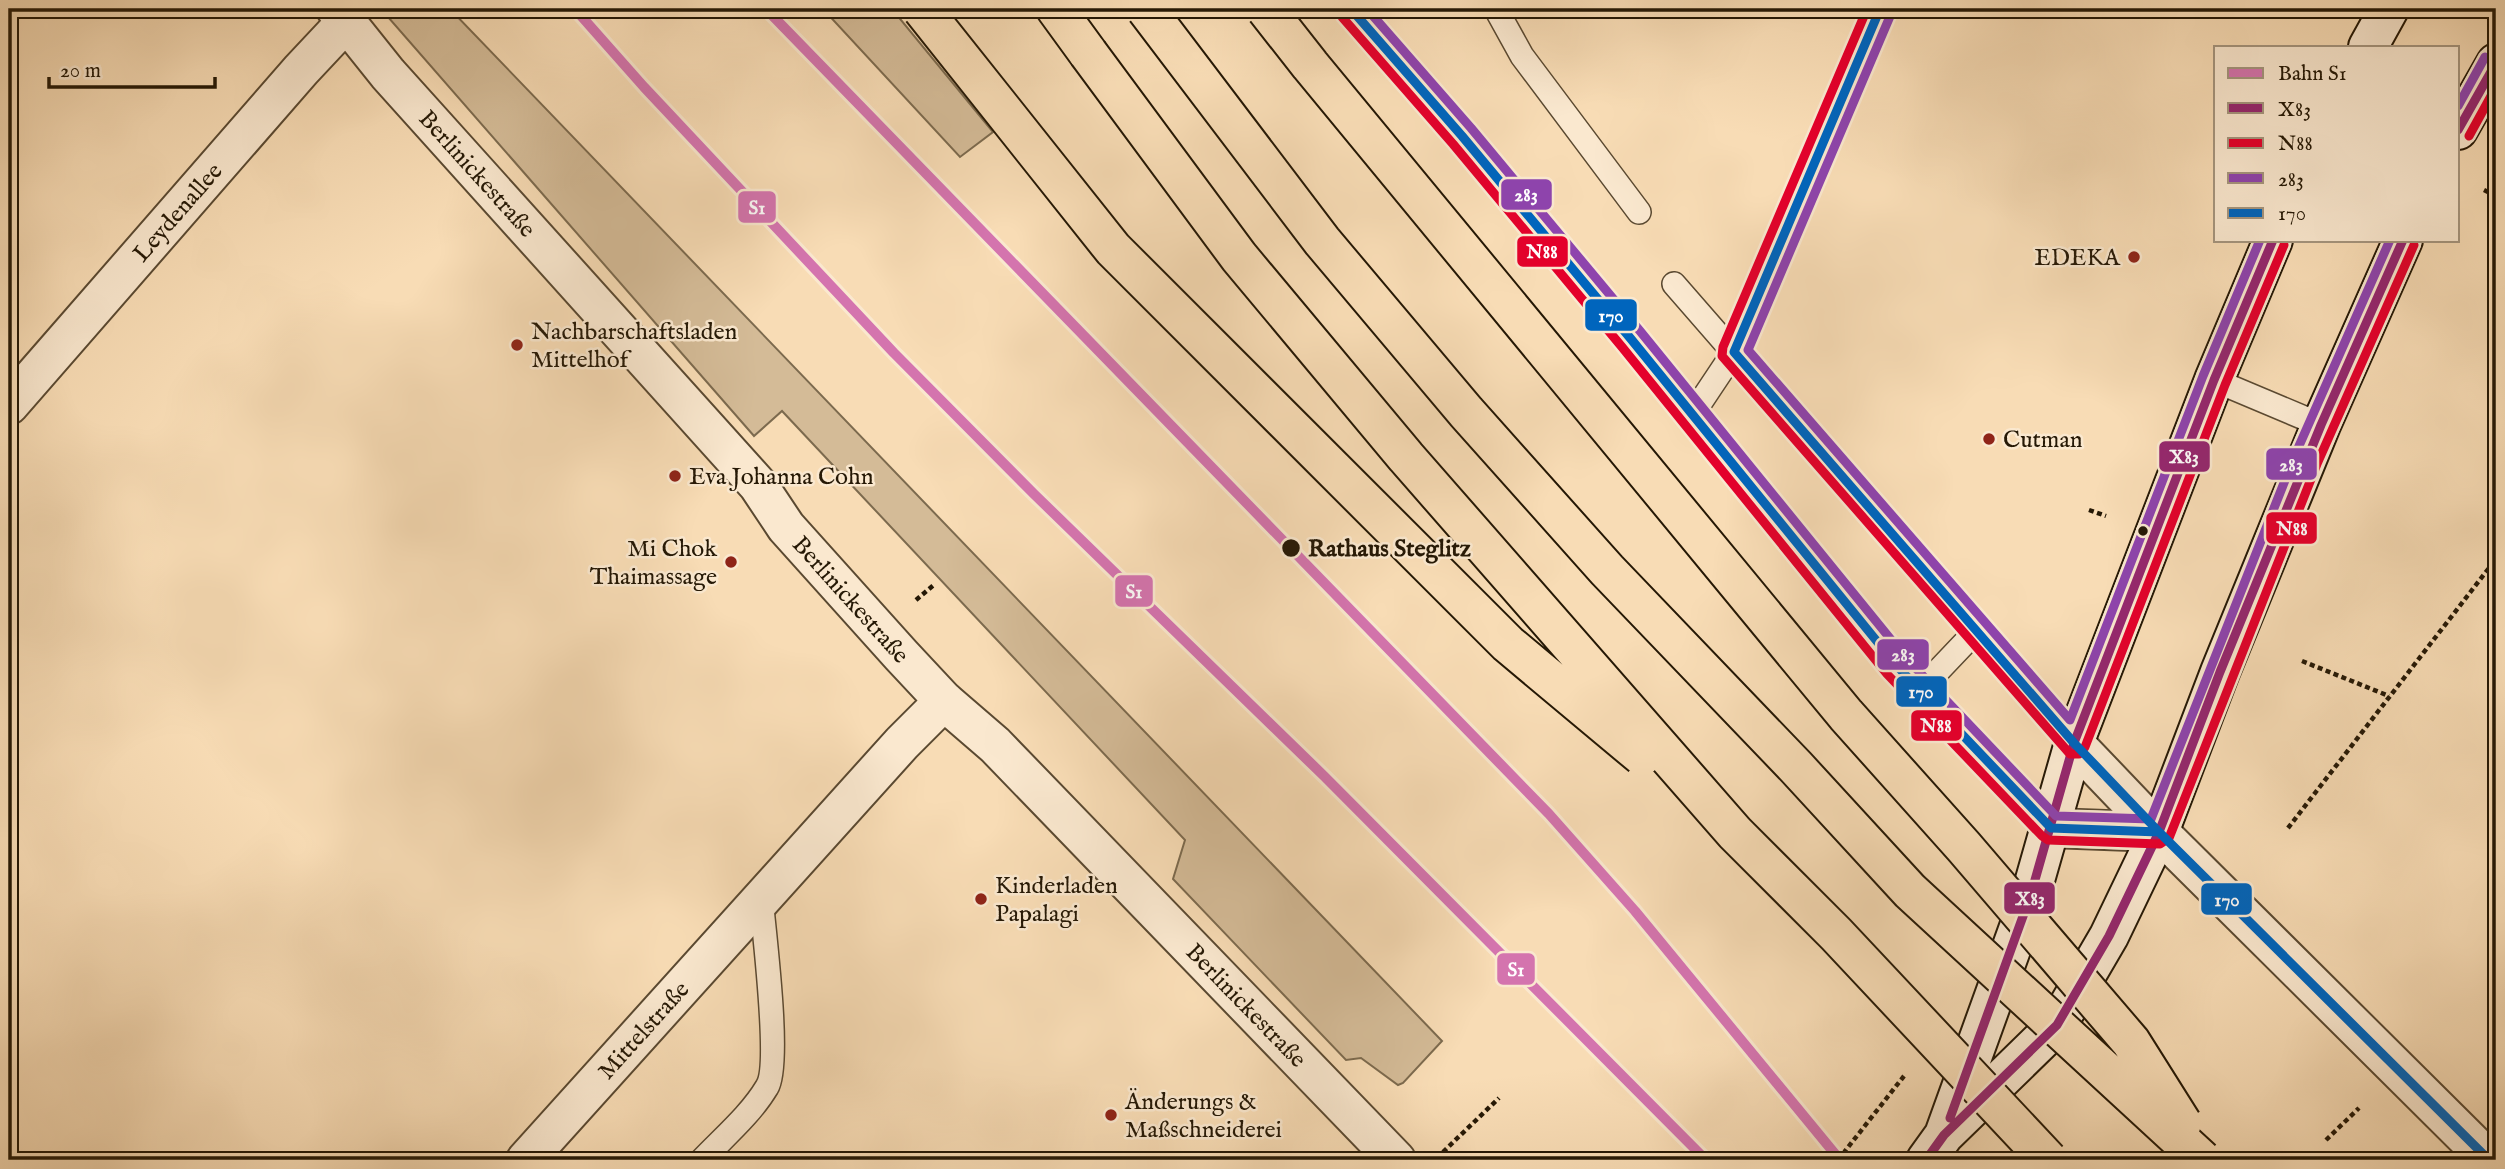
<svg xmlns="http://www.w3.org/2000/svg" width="2505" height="1169" viewBox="0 0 2505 1169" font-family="'IM FELL English',serif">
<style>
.grass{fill:#d4bb97;stroke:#7c6a4e;stroke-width:2}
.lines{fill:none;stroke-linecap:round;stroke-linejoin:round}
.service-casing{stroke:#5a4931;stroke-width:26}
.minor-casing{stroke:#5a4931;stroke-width:42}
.secondary-casing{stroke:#251805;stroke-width:42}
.motorway-casing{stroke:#251805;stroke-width:42}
.path{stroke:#251805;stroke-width:4.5;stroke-dasharray:5 3.5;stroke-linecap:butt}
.service{stroke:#fae8cf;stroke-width:23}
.minor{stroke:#fae8cf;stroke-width:38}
.secondary{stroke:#fae8cf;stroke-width:38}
.motorway{stroke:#f8dcb5;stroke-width:38}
.motorway-bridge-casing{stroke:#251805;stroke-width:42;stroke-linecap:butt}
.motorway-bridge{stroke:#f8dcb5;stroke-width:38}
.bus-1-casing{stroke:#fae8cf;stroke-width:14}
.bus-2-casing{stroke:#fae8cf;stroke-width:14}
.bus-3-casing{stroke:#fae8cf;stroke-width:14}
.bus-4-casing{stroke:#fae8cf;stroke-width:14}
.bus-1{stroke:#95276e;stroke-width:9}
.bus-2{stroke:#e4002b;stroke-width:9}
.bus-3{stroke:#8e44ad;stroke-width:9}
.bus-4{stroke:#0065bd;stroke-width:9}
.rail-1-casing{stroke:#fae8cf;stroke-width:16}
.rail-1{stroke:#d474ae;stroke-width:10}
.poi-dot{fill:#8f2418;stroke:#fae8cf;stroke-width:2.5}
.bus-dot{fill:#251805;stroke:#fae8cf;stroke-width:2.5}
.labels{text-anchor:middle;stroke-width:5;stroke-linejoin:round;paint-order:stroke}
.street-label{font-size:24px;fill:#251805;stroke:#fae8cf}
.poi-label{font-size:24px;fill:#251805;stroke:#fae8cf;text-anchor:start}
.stop-label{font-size:24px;font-weight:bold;fill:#251805;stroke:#fae8cf;text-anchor:start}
.line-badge{stroke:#fae8cf;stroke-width:2.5}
.badge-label{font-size:19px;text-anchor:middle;font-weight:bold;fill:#fff}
</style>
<rect width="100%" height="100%" fill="#f8dcb5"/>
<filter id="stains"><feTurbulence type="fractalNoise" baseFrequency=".00286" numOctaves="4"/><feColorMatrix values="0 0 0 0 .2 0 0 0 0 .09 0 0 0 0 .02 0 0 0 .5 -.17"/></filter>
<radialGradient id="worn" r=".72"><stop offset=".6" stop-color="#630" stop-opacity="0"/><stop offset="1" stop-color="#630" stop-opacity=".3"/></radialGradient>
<path class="grass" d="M381,9H450L1442,1041L1403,1083L1398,1085L1361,1058L1346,1060L1173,879L1185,840L782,411L754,436Z
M823,9H892L993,132L960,157Z"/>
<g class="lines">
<defs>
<path id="service" d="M1351,9L1462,136L1584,283
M1496,9L1522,56L1639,212
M1674,284L2074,743
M1631,339L1897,666L2051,828
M2214,380L2321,425
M1692,415L1734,352L1760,292
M1919,691L1976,631
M702,1160C724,1137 751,1114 767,1087C781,1065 764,932 761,898"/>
<g id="minor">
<path id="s1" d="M336,9L388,74L758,485L786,527L901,655L944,701L995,745L1396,1160"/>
<path id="s2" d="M9,405L301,70L346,22"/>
<path d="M2074,743L2159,832L2489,1160"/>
<path d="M2051,828L2159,832"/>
<path id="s3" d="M526,1160L902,743L944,701"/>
</g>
<path id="secondary" d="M2368,47L2389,9
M2458,130L2496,63
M1944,1135L2057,1025L2109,936L2159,832L2220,672L2321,425L2403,240
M1926,1160L1944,1135L2031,894L2074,743L2214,380L2273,240"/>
<path id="motorway" d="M1056,9L1088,53"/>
</defs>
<use href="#service" class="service-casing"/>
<use href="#minor" class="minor-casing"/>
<use href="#secondary" class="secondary-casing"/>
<use href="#motorway" class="motorway-casing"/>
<path class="path" d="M2484,190L2496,196
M2089,510L2106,516
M916,600L935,584
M2302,661L2389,696
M2288,828L2496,559
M2326,1140L2359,1108
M1443,1152L1499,1098
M1838,1160L1904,1076"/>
<use href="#service" class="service"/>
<use href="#minor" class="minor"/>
<use href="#secondary" class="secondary"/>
<use href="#motorway" class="motorway"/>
<defs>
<path id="motorway-bridge" d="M922,9L1113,249L1508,644L1642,756
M1146,9L1322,241L1466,412L1607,570L1796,767L1910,891L2202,1160
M1266,9L1310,65L1846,715L1964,847L2131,1042L2182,1123
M1088,53L1239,257L1406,457L1735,833L1836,934L2048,1160"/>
</defs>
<use href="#motorway-bridge" class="motorway-bridge-casing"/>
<use href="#motorway-bridge" class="motorway-bridge"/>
<defs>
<path id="bus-1" d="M2458,130L2496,63
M1950,1118L2031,894L2074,743L2214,380L2273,240
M1926,1160L1944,1135L2057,1025L2109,936L2159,832L2220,672L2321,425L2403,240"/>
<path id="bus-2" d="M1867,9L1723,347L1722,356L2070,754H2079L2085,747L2225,385L2284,245
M1342,17L1453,144L1622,347L1887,674L2042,836L2048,840L2160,844L2169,838L2317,464L2414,245
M2469,136L2496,87"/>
<path id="bus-3" d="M1367,9L1471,128L1640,331L1906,658L2056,816L2151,819L2295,455L2390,240
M1891,14L1748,350L2070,720L2203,376L2260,240
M2458,106L2485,57"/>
<path id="bus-4" d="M1351,9L1462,136L1631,339L1897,666L2051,828L2159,832
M1880,9L1734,352L2074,743L2159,832L2489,1160"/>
</defs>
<use href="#bus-1" class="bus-1-casing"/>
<use href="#bus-2" class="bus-2-casing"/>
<use href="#bus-3" class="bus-3-casing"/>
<use href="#bus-4" class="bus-4-casing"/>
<use href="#bus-1" class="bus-1"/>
<use href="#bus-2" class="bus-2"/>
<use href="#bus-3" class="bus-3"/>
<use href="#bus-4" class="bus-4"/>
<defs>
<path id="rail-1" d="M575,9L644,87L894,353L1034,494L1324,776L1706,1160
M766,9L1549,814L1635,911L1840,1160"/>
</defs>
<use href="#rail-1" class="rail-1-casing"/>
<use href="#rail-1" class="rail-1"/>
</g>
<g class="poi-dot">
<circle cx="2134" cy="257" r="7"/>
<circle cx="517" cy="345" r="7"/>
<circle cx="1989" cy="439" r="7"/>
<circle cx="675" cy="476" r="7"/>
<circle cx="731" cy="562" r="7"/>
<circle cx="981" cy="899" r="7"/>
<circle cx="1111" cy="1115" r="7"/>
</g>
<g class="bus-dot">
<circle cx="2143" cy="531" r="6"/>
<circle cx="1291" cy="548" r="10"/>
</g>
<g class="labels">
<g class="street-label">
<text dy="8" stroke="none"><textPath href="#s1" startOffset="217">Berlinickestraße</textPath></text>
<text dy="8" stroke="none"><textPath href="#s2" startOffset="256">Leydenallee</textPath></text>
<text dy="8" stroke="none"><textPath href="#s1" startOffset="784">Berlinickestraße</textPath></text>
<text dy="8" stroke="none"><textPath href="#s1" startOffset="1351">Berlinickestraße</textPath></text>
<text dy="8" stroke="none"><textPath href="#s3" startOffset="175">Mittelstraße</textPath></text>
</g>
<g class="poi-label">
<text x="2120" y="265" text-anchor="end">EDEKA</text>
<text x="531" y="339">Nachbarschaftsladen<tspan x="531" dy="28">Mittelhof</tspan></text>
<text x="2003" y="447">Cutman</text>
<text x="689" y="484">Eva Johanna Cohn</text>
<text x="717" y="556" text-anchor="end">Mi Chok<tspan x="717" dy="28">Thaimassage</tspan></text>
<text x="995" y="893">Kinderladen<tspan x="995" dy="28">Papalagi</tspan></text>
<text x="1125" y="1109">Änderungs &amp;<tspan x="1125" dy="28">Maßschneiderei</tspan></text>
</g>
<g class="stop-label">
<text x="1308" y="556">Rathaus Steglitz</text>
</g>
</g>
<g class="line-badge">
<rect x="1500" y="178" width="53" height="33" rx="7" fill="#8e44ad"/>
<rect x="737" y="190" width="40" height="34" rx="7" fill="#d474ae"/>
<rect x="1516" y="235" width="53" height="33" rx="7" fill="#e4002b"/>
<rect x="1584" y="298" width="54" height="34" rx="7" fill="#0065bd"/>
<rect x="2158" y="440" width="53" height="33" rx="7" fill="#95276e"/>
<rect x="2265" y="447" width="53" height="34" rx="7" fill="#8e44ad"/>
<rect x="2265" y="511" width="53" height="34" rx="7" fill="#e4002b"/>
<rect x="1114" y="574" width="40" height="34" rx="7" fill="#d474ae"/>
<rect x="1876" y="638" width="54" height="33" rx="7" fill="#8e44ad"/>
<rect x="1895" y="675" width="53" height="33" rx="7" fill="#0065bd"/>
<rect x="1910" y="709" width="53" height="33" rx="7" fill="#e4002b"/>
<rect x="2003" y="881" width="53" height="34" rx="7" fill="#95276e"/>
<rect x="2200" y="882" width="53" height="34" rx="7" fill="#0065bd"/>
<rect x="1496" y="952" width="40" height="34" rx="7" fill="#d474ae"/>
</g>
<g class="badge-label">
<text x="1526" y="201">283</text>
<text x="757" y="214">S1</text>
<text x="1542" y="258">N88</text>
<text x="1611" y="322">170</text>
<text x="2184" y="463">X83</text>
<text x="2291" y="471">283</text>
<text x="2292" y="535">N88</text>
<text x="1134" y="598">S1</text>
<text x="1903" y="661">283</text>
<text x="1921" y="698">170</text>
<text x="1936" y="732">N88</text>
<text x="2030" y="905">X83</text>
<text x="2227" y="906">170</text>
<text x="1516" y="976">S1</text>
</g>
<rect width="2505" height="1169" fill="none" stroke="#f8dcb5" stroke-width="35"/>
<rect x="10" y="10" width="2484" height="1148" fill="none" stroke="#251805" stroke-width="3.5"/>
<rect x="18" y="18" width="2470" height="1134" fill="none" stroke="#251805" stroke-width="2"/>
<rect x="2214" y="46" width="245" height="196" fill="#fae8cf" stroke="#a5957e" stroke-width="2"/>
<rect x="2228" y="68" width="35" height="10" fill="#d474ae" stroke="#a5957e" stroke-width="2"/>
<text x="2278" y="80" font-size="21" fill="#251805">Bahn S1</text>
<rect x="2228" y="103" width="35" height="10" fill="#95276e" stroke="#a5957e" stroke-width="2"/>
<text x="2278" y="116" font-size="21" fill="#251805">X83</text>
<rect x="2228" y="138" width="35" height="10" fill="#e4002b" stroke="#a5957e" stroke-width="2"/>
<text x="2278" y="150" font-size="21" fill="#251805">N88</text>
<rect x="2228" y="173" width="35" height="10" fill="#8e44ad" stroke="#a5957e" stroke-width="2"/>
<text x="2278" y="186" font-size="21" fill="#251805">283</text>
<rect x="2228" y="208" width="35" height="10" fill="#0065bd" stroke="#a5957e" stroke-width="2"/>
<text x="2278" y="220" font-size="21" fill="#251805">170</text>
<path d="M49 77v10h166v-10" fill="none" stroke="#251805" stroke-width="3.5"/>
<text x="60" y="77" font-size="21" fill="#251805" stroke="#fae8cf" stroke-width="5" paint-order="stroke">20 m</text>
<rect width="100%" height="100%" filter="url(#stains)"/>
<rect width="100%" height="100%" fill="url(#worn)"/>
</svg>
